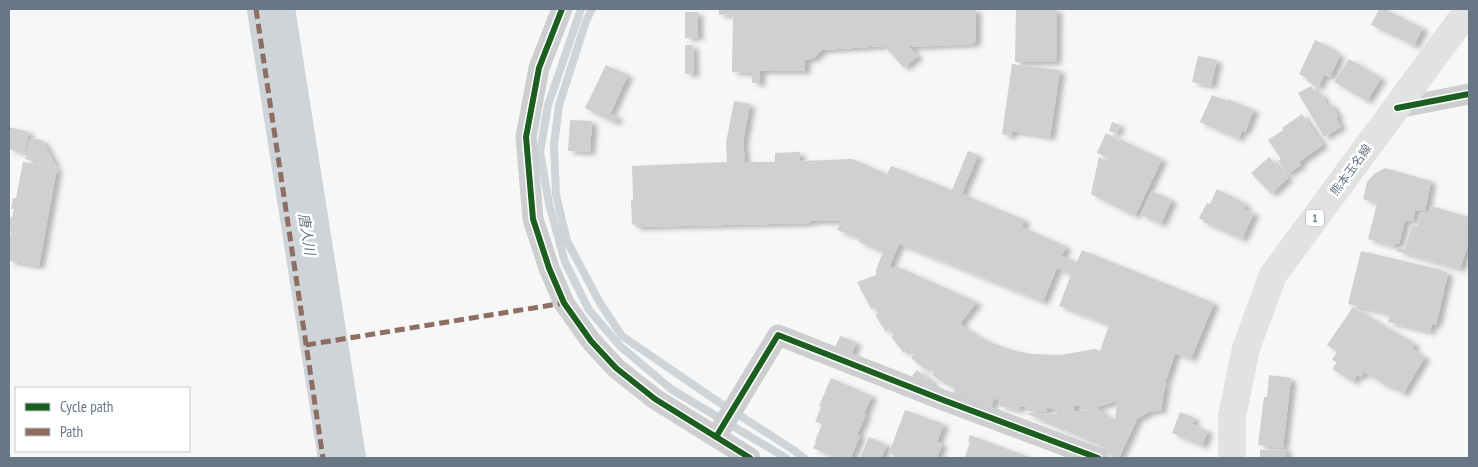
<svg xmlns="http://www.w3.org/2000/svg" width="1478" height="467" viewBox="0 0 1478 467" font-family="'PT Sans Narrow','Noto Sans JP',sans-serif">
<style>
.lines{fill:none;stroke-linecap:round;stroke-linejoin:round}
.stream{stroke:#ced4d8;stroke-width:8}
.river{stroke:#ced4d8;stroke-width:48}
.building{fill:#ced0d1;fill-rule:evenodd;filter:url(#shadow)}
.minor{stroke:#cdced0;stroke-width:21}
.primary{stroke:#e1e2e3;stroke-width:28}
.quiet{stroke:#8d6e63;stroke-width:5;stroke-dasharray:10 5;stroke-linecap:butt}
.cycleway-casing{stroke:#fff;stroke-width:9}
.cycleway{stroke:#1b5e20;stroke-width:6}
.labels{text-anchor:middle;stroke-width:5;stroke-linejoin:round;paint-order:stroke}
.shield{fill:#fff;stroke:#959faa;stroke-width:1}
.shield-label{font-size:11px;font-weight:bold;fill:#687686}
.street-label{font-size:12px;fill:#687686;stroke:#fff}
.water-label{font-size:14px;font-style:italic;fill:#647781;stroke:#fff}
</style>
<defs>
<filter id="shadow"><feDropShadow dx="5.5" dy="3" stdDeviation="2.5" flood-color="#0004"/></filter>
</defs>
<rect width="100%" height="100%" fill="#f7f7f7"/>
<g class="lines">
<path class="stream" d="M581,9L548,105L540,152L549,204L565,262L589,310L620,346L671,389L786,458
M592,9L586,21L559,105L554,145L556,195L567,241L600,303L622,336L717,401L792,449L804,458"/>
<path class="river" d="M271,9L342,458"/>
</g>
<path class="building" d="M719,9H976V39L975,42L972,44L909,47L918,56L904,68L884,46L822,50L814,58L805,60V71H760V83H752V73L732,72L733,14L719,15Z
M1016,9H1057L1056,62H1015Z
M1379,9H1384L1403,18L1395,36L1371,25Z
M685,12H698V37L685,38Z
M1404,19L1423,28L1414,46L1395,36Z
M1315,40L1333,49L1332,51L1340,55L1330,77L1324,75L1318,88L1306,80L1307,78L1299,74Z
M685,45H693L694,74H685Z
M1198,56L1217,60L1211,86L1192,82Z
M1349,59L1381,78L1367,101L1334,82Z
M1012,64L1060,70L1050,137L1012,131V136L1002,134Z
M606,65L628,75L610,114L618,117L615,123L585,108Z
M1311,86L1316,94L1320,92L1327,105L1330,103L1338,116L1336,118L1341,127L1324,137L1298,93Z
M1212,95L1227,101L1228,99L1254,110L1245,132L1242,130L1239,139L1200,122Z
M734,101L750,104L743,142L745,162H775V153L800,152V161L852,159L887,174L891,166L952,190L968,151L978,155L962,194L1025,220L1022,227L1066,246L1062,256L1077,262L1082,250L1214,303L1191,359L1175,353L1167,378H1168L1148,388L1166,380L1161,410L1149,412L1137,419L1119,458L1101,451L1103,447L1025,413L1052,414L1080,411L1096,408L1115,420L1117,402L1137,394L1098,407L1082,410L1081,406H1074V411L1054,412V409L1047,408L1046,412L1027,411L1026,407L1020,406L1019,410L999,406L1000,401L994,398L991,408L953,393L955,388L949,386L932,375L934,372L928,367L926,370L911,358L913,354L908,349L904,353L891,337L894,335L889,329L886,332L875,315L878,313L875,307L871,309L857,282L876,275V270L883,252L859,242L864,230H863L859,238L837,230L841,221H811L810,223L635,227V224L632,225L631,200H633L632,166L727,162L726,143ZM899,244L1043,302L1057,268L1071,275L1059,306L1109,325L1100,351L1095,349L1060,355L1031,354L1011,350L983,339L960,324L977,302L896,266L892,269L890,266Z
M1302,114L1323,145L1299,162L1301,165L1287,174L1278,161L1281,159L1268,140L1283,130L1282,128Z
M570,120L592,121L590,152L568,151Z
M1112,122L1120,125L1116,134L1109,131Z
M9,127L29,132L25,153L9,149Z
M1106,133L1118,139L1108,158L1097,153Z
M30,138L42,140L56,166L25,159Z
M1119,139L1162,159L1135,216L1091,194L1099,157L1107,161Z
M1269,157L1288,178L1271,194L1251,173Z
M23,162L57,168L39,266L9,261V242L11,231L9,230V224L10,217L12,218L14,209H11L13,198H16Z
M1385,168L1431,181L1425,211L1415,210L1413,221L1405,220L1399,244H1395V247L1368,239L1377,203L1363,199L1367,182L1374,174Z
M1217,189L1246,204L1244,209L1254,213L1242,239L1203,222L1204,221L1199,218L1207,203L1210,204Z
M1152,191L1172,200L1161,224L1141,215Z
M1431,206L1469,217V245L1468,244L1460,269L1397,251L1398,247L1405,249L1412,225L1417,226L1421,212L1429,214Z
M1361,251L1442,270V271L1448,273L1436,325L1432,324L1430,332L1388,322L1390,314L1348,304Z
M1353,307L1415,344L1412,349L1425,357L1403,394L1389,385L1388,387L1364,372L1361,377L1357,375L1353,382L1332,369L1337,362L1332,360L1337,352L1327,345Z
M840,336L856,342L850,359L833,352Z
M917,370L933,382L928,389L912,376Z
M1269,375L1291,378L1283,448L1258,445L1264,397H1267Z
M831,378L872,396L864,414L866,415L857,434L860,436L851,457L848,456L847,458H837L813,448L816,442L815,441L822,424L815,422L821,407L819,406Z
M905,410L944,424L937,442L942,444L937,458H893L894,455L889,453Z
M1180,412L1195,418L1192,424L1208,431L1202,446L1172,433Z
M970,435L1029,457L1028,458H968L965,457L970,442L968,441Z
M869,437L887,445L881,458H860Z
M1286,449V458H1260V450Z"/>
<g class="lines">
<path class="minor" d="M562,9L539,68L526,137L533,219L549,268L564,303L591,341L616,368L655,399L750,458
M1397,108L1469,94
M716,437L778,335L943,400L1098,458"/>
<path class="primary" d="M1232,458V416L1246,348L1273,275L1469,9"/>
<path class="quiet" d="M256,9L323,458
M306,345L564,303"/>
<defs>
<path id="cycleway" d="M562,9L539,68L526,137L533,219L549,268L564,303L591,341L616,368L655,399L750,458
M1397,108L1469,94
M716,437L778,335L943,400L1098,458"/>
</defs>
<use href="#cycleway" class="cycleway-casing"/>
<use href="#cycleway" class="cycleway"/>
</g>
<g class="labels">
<rect class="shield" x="1306" y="209.5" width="18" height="17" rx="4"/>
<g class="shield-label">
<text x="1315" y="222">1</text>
</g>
<g class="street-label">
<text transform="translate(1351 170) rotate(-54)" y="4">熊本玉名線</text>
</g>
<g class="water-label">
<text transform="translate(307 234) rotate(81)" y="5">唐人川</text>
</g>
</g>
<rect width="1478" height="467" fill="none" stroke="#687686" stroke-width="20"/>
<rect x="15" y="387" width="175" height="65" fill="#ffffff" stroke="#c3c8cf"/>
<rect x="25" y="403" width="25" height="8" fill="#1b5e20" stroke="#c3c8cf"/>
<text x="60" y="412" font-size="15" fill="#687686">Cycle path</text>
<rect x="25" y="428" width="25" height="8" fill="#8d6e63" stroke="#c3c8cf"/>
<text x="60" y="437" font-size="15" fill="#687686">Path</text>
</svg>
